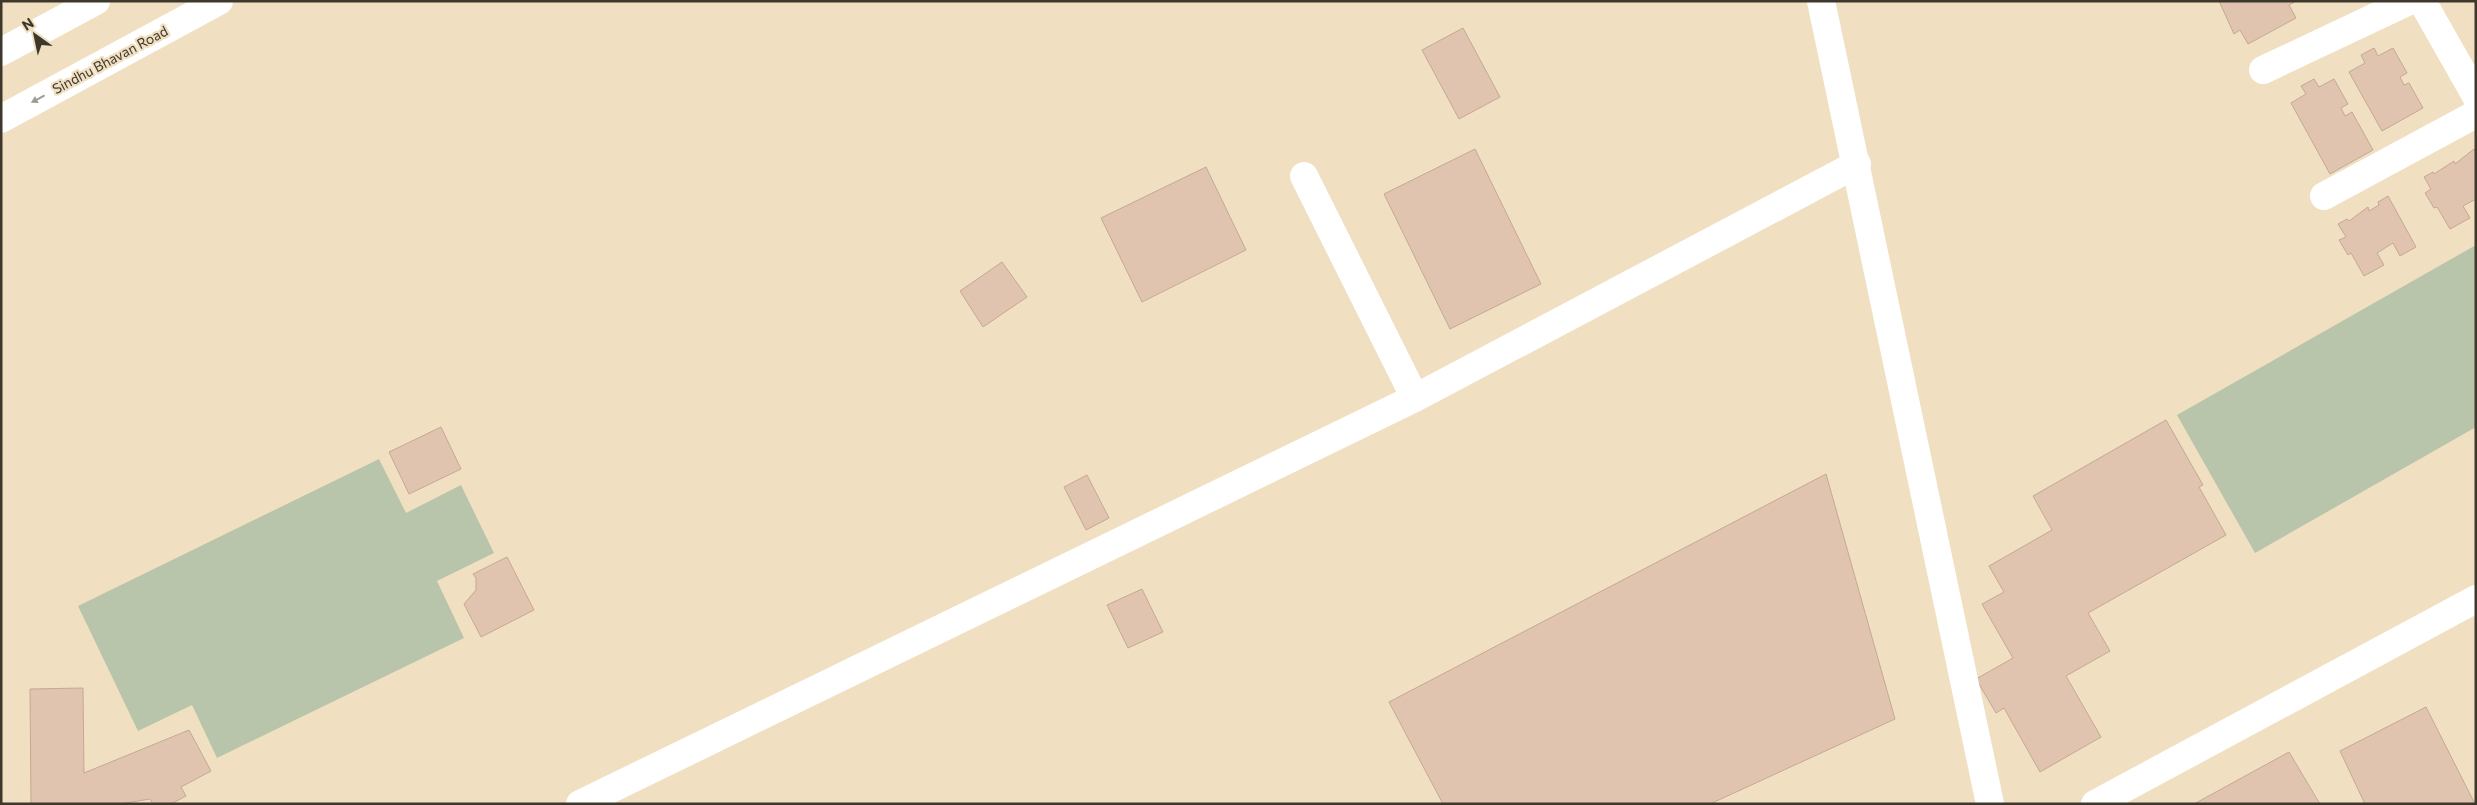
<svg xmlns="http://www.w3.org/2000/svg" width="2477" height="805" viewBox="0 0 2477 805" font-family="Commissioner,sans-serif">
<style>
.green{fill:#b8c5ab}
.building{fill:#e1c4af;stroke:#c4a893}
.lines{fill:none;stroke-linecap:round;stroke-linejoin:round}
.minor{stroke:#fff;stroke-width:28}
.secondary{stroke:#fff;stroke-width:28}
.oneway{fill:#9e9c96}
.labels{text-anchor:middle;stroke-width:4.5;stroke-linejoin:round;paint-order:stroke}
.street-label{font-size:14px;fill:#3e382c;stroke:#f0e0c1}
</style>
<rect width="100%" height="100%" fill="#f0e0c1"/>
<path class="green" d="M2476,245V427L2255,553L2177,415Z
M379,459L406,513L461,485L494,553L437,581L464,638L217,758L192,705L138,731L78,606Z"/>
<path class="building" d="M2219,1H2296L2289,5L2296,18L2248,44L2240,30L2234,34Z
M1463,28L1500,97L1459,119L1422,50Z
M2374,48L2378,56L2393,48L2407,73L2400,77L2404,85L2409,83L2423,108L2382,131L2349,72L2365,63L2361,55Z
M2314,79L2319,87L2334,79L2348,104L2341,108L2345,116L2352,112L2373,150L2330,174L2291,103L2306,94L2301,86Z
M1475,149L1541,284L1450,329L1384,194Z
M2474,149L2476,152V199L2463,206L2470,218L2450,229L2437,207L2434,208L2425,193L2431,189L2424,177L2433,172L2434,174L2454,161L2455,164Z
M1206,167L1246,250L1142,302L1101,218Z
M2388,196L2416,247L2400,256L2393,243L2377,253L2384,265L2364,276L2351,253L2348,255L2339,240L2346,237L2338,224L2347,219L2349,221L2368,207L2369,211L2379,205L2378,202Z
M1002,262L1027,297L983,327L960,291Z
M2166,420L2203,485L2199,487L2226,535L2088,613L2110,651L2066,676L2101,737L2040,772L2004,708L1996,713L1976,679L2013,658L1982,604L2004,592L1989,566L2052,530L2033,496Z
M441,427L461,469L409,494L389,452Z
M1826,474L1895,719L1710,804H1443L1389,702Z
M1087,475L1109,518L1086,530L1064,487Z
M507,557L534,610L481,637L464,604L476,590V578L473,574Z
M1142,589L1163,632L1128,648L1107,605Z
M83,688L84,773L189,730L211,771L181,787L186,796L171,804H153L150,799L120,804H31L30,689Z
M2426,707L2475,804H2365L2340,751Z
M2289,752L2320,804H2194Z"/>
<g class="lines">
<path class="minor" d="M1821,1L1990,804
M2422,1L2476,96
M2263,70L2409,1
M1304,176L1415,398
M2324,196L2476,114
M580,804L1415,398L1857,164
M2095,804L2476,599"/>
<path class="secondary" d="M1,52L96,1
M1,119L219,1"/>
</g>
<defs><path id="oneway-solid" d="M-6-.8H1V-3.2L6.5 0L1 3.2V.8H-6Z" transform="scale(1.25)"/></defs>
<use class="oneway" href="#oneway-solid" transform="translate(38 99) rotate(152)"/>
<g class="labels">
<g class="street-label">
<text transform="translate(110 60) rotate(-28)" y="5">Sindhu Bhavan Road</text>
</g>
</g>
<rect width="2477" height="805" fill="none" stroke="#3e382c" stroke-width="5"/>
<g transform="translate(35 35) rotate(327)" stroke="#f0e0c1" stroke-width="4" paint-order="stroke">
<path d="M0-4L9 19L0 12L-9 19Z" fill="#3e382c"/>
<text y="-8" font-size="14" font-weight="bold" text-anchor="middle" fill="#3e382c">N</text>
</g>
</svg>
